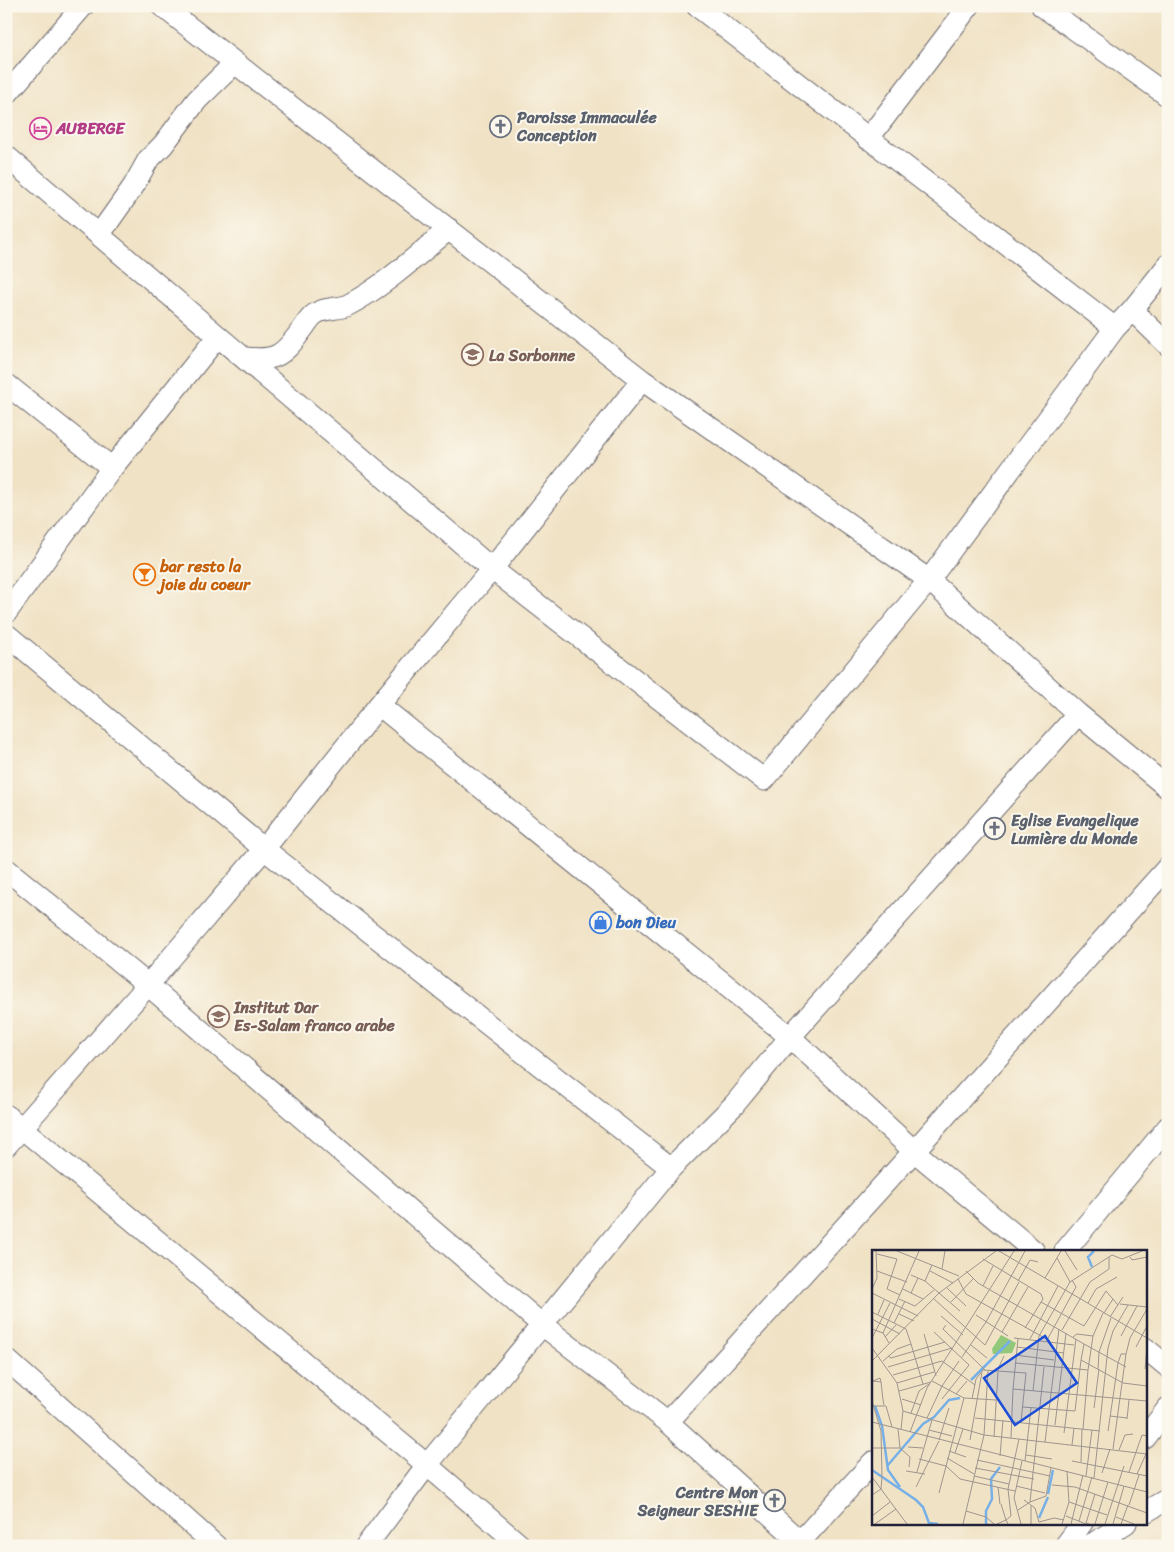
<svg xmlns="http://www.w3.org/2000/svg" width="1174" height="1552" viewBox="0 0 1174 1552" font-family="Sriracha,sans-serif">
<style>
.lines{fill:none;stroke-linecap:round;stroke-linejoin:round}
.minor-casing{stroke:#6a656b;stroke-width:23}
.minor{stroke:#fff;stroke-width:21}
.labels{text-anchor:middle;stroke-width:4;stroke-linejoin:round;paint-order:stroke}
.worship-label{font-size:16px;font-weight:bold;fill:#5b616d;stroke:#fbf7ec;text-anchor:start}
.hotel-label{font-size:16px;font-weight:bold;fill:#b23c85;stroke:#fbf7ec;text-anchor:start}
.education-label{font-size:16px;font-weight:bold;fill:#785e54;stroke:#fbf7ec;text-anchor:start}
.food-label{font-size:16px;font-weight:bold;fill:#c56008;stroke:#fbf7ec;text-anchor:start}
.shop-label{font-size:16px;font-weight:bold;fill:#366cbe;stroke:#fbf7ec;text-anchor:start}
.inset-river{fill:none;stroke:#77b0e7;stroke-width:2.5}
.inset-road{fill:none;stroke:#9e958e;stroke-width:1}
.view{fill:#1d4ed8;fill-opacity:0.15;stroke:#1d4ed8;stroke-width:2.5}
.inset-edge{fill:none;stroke:#22223b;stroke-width:2.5}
</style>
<rect width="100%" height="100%" fill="#fbf7ec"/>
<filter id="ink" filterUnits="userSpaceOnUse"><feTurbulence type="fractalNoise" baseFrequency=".02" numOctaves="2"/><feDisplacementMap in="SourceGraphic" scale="10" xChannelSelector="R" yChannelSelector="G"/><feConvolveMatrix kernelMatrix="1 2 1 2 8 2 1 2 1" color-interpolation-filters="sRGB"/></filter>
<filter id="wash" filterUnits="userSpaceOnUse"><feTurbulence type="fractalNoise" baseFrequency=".0096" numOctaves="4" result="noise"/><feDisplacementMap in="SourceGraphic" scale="20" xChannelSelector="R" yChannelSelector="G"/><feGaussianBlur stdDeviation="1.12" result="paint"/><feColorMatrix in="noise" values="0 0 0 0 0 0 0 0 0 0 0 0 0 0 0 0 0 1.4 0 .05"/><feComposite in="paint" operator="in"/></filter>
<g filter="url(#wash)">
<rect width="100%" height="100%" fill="#f0e2c5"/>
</g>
<g filter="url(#ink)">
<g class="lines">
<defs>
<path id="minor" d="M162,6L642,380
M697,6L1115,328
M1042,6L1168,96
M6,95L83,6
M868,139L969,6
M6,156L492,569L764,780L929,580L1115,328L1132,310L1168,265
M99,235L133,187L148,160L163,145L197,100L235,63
M1132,310L1168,345
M244,358C275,361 282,357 301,331C306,325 309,318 315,314C324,307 338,310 348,305C385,286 417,255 449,229
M6,384L112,468
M6,613L112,468L218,336
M6,634L264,849L671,1168
M379,705L790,1037L914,1151L1034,1251
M6,869L148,985L541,1324L668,1422L805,1546
M6,1115L427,1465L521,1546
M6,1146L148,985L264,849L379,705L492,569L642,380L929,580L1078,714L1168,788
M1065,1251L1168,1127
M1145,1348L1168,1367
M6,1359L216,1546
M668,1422L914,1151L1168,867
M1145,1438L1168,1408
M1145,1512L1168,1499
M366,1546L427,1465L671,1168L734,1105L790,1037L1078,714
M796,1546L873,1462
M1065,1546L1082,1523
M1089,1546L1126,1523"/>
</defs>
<use href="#minor" class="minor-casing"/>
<use href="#minor" class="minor"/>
</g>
</g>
<defs>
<symbol id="church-ring" viewBox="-11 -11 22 22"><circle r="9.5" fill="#fbf7ec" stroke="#6b7280" stroke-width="1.5"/><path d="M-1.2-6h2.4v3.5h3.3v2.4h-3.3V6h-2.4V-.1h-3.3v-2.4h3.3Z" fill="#6b7280"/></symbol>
<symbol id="hotel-ring" viewBox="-11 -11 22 22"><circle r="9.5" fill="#fbf7ec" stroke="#d1479c" stroke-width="1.5"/><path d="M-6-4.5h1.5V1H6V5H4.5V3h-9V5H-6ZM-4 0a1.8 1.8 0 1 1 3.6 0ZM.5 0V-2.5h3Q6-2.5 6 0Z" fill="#d1479c"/></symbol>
<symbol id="school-ring" viewBox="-11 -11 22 22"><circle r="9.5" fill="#fbf7ec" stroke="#8d6e63" stroke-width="1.5"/><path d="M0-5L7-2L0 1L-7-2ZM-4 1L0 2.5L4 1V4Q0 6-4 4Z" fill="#8d6e63"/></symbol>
<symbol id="bar-ring" viewBox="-11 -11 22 22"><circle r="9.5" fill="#fbf7ec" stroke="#e8710a" stroke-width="1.5"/><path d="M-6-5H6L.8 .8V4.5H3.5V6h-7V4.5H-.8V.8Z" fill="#e8710a"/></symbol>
<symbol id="shop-ring" viewBox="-11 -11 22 22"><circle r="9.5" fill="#fbf7ec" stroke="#3f7fe0" stroke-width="1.5"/><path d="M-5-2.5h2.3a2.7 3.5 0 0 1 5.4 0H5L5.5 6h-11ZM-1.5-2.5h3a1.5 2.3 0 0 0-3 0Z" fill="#3f7fe0"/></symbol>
</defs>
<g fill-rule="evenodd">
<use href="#church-ring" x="488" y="114" width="25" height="25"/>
<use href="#hotel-ring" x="28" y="116" width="25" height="25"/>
<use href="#school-ring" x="460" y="342" width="25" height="25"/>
<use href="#bar-ring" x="132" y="562" width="25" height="25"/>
<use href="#church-ring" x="982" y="816" width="25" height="25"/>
<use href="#shop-ring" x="588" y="910" width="25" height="25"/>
<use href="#school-ring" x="206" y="1004" width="25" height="25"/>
<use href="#church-ring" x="762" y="1488" width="25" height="25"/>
</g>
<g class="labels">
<g class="worship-label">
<text x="517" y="123">Paroisse Immaculée<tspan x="517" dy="18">Conception</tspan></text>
<text x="1011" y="826">Eglise Evangelique<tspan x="1011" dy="18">Lumière du Monde</tspan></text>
<text x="758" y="1498" text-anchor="end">Centre Mon<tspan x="758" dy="18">Seigneur SESHIE</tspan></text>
</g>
<g class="hotel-label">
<text x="56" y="134">AUBERGE</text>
</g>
<g class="education-label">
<text x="489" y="361">La Sorbonne</text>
<text x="234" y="1013">Institut Dar<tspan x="234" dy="18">Es-Salam franco arabe</tspan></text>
</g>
<g class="food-label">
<text x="160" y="572">bar resto la<tspan x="160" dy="18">joie du coeur</tspan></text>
</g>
<g class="shop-label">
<text x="616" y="928">bon Dieu</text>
</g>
</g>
<g transform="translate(872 1250)">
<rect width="275" height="275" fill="#f0e2c5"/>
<path d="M129,85L144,93L140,103L121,104L120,99Z" fill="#92c87a"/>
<path class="inset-river" d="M220,17L216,7L222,1M99,130L138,91M3,156L10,176M10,176L16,220L28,237M16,215L51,174L62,167L77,150L88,148M0,220L44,250L51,257L57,273L66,274M176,244L181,220M167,268L176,247M114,274V261L120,249L119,229L128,217"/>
<path class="inset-road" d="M25,1L87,26M127,1L275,88M193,1L205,20M5,4L25,9L15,39L28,45M258,7L260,10L275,7M185,8L198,32M111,9L169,44L171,49L153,78M70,19L73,1M5,21L35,32M58,21L81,33M94,21L106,33L212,94L209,110L251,133L275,136M39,25L53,31L88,61M173,28L189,1M86,29L94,44L178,91M53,31L60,15M146,31L158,10L166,12M111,36L121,16M75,38L94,56M0,39L5,28L4,1M31,39L51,49M0,43L46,66M39,43L46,28M27,49L43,56L62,40M62,49L113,95L147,32M79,52L101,29M169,52L212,76L234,41L246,55M216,53L224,39L245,27M248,54L275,57M0,62L34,79L39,94L25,99L11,111M232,63L241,49M6,64L12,50M27,64L42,71M104,65L136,86M69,66L91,85M238,67L251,47M0,69L28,84M22,73L33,51M74,75L71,79L113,120M0,79L11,83L17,93M190,80L218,32L237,19V7M62,82L97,115L70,149M130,82L156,37M11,83L47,1M52,84L64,126M249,86L265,56M13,87L24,75M201,87L205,84L221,86M0,88L18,53M142,88L202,95M146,89L141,139L275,151M158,89L186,36M175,90L204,37L200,30M39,94L51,134M212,94L254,117M99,95L115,108M145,97L192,103M264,97L275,76M0,98L25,133L31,161L29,179M227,102L239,68M254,104L258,88L275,59M143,105L182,110M16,106L19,108L73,92M90,107L114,72L153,1M0,111L67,43L124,1M143,113L216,120L221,86L231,63M16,117L80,98M226,119L227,102M273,119L275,96M125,121L132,106M21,125L70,111L103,135M60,131L92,148M9,132L1,131L8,128L9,132L11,150L12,155M25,133L62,122M27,141L59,132M161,141L167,86L198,32L240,5L250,9L270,1M84,144L95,131M30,149L49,155M100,149L104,129L111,120L154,123L149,172M0,151L9,181L10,227L9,239L0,245M1,156H14L20,177M151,157L203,161L209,110M222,158L227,119M31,161L112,185L275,204M39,163L47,141L57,134M238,166L255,168M55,168L70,136L87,111M103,168L228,181M255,169L257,150M0,172L275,242M183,175L194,83M211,179L216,120M57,180L80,186M236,181L246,113L249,104H254L241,199M38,182L55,138L142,1M192,183L204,89M122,187L126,122M139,188L141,139M67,190L77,158M98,190L110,122M173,192L187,79M200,195L202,178M36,197L51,198M0,198H28L26,179M28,198L38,207L37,217M247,200L253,185L261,184M77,201L94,207M83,203L91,179M154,205L180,209M128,206L131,170M75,208L102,224M47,209L74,216L88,229L143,241M105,210L178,226M153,211L159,158M200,211L275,226M209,212L210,179M103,218L162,229M34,221L53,224M45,222L60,170M257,222L270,185L275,186M230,223L238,199M265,224L274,204M102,226L137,234M214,226L220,180M0,227L35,274M222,228L236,98L241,81L256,55M180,235L203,237L275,263M144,236L173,243M44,237L67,191M126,237L128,254M67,243L92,148L124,150M152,250L163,258L167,272L182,268L192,270M158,252L174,246L179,218M197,252L235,265M257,255L267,225M159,256V274M146,260L158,252L172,117M94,261L114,267L122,274M0,266L18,252M194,266L214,274M244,267L262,274M207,271L220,227M3,274L24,259M91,274L112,185L116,121M125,274L134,270L129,254M136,274L134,270L139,266L136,239L147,189M149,274L142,248L150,211M190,274L197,252L195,221M199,274L211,225M217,274L214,273L223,244M223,274L236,232M233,274L252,216M241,274L252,236M249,274L256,255"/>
<path class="view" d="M173,86L205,133L143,175L112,128Z"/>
<rect width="275" height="275" class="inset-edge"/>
</g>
<rect width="1174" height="1552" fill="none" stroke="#fbf7ec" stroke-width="25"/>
</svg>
